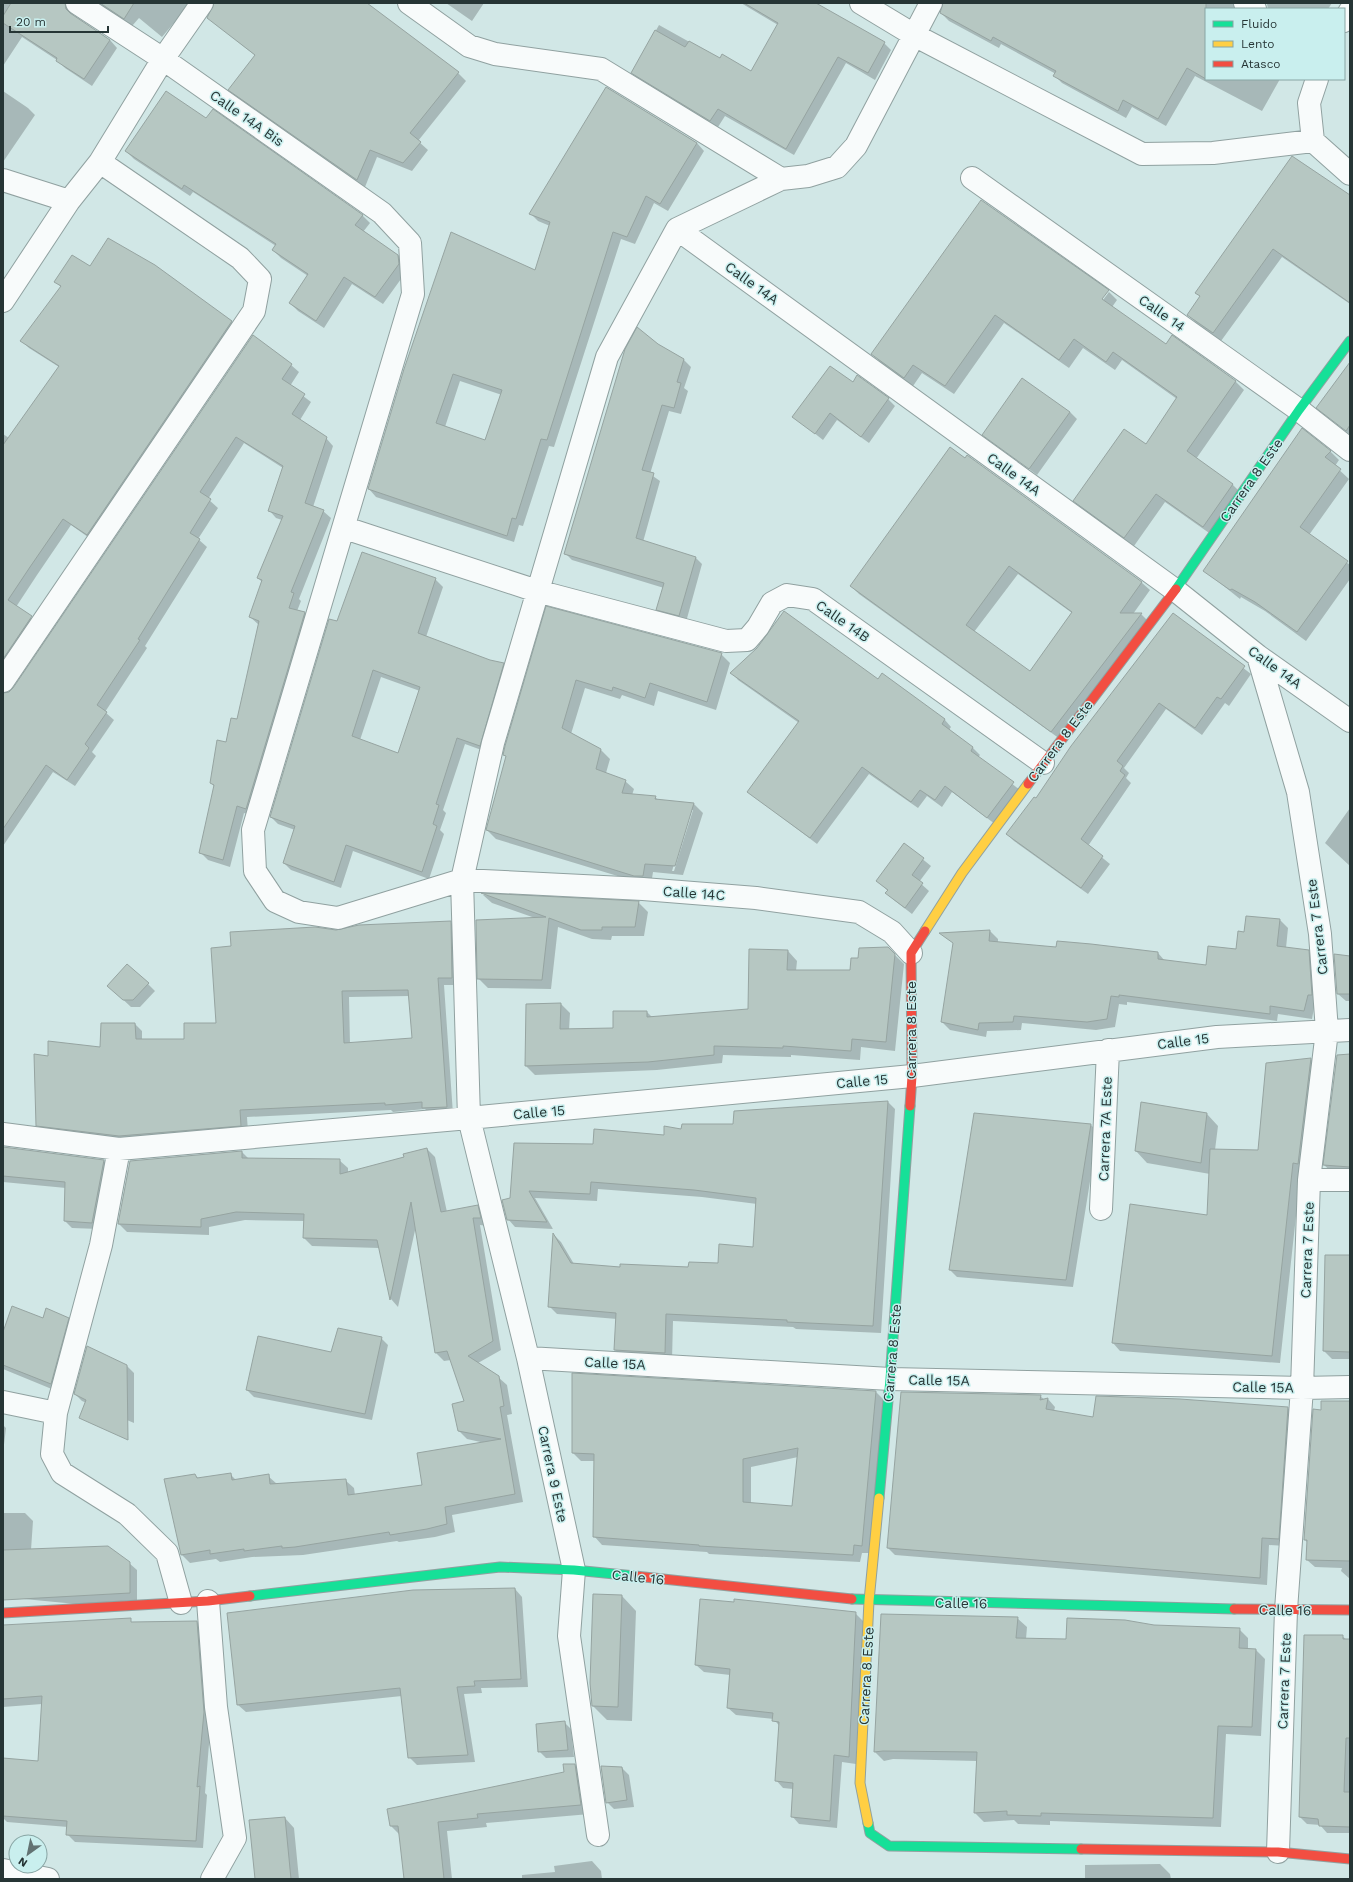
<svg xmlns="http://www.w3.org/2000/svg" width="1353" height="1882" viewBox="0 0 1353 1882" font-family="'Work Sans',sans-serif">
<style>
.shadow{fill:#0003;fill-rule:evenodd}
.building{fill:#b6c7c2;stroke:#96a4a1;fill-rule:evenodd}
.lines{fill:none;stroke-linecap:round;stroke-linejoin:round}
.street-casing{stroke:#90a1a0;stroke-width:24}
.fast-casing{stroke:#90a1a0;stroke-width:11}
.slow-casing{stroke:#90a1a0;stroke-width:11}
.jam-casing{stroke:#90a1a0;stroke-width:11}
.street{stroke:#f8fbfb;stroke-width:22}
.fast{stroke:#16e098;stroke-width:9}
.slow{stroke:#ffcf43;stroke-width:9}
.jam{stroke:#f24e42;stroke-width:9}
.labels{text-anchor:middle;stroke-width:3;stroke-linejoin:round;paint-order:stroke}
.street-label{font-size:14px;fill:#263535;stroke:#c9efee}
</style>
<rect width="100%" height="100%" fill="#d1e7e6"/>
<path class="shadow" d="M3,3H75L72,10L73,15L110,40L117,48L92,86L65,68L57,60L22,37L3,66Z
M97,3H201L178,18L162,37L139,18L132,26Z
M215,3H364L458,73L466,81L418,141L428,150L412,171L377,157L365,187L237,97L230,90L256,56L208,18Z
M446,3H484L472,21Z
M741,3H815L884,43L891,50L875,80L846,63L794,155L725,116L718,127L639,80L632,73L659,25L720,59L751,72L778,25Z
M944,3H1244L1241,9H1206V79H1280L1262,111L1195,76L1166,126L1132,107L1126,118L1062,83L1054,75L1056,74L1001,44L999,48L949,21L941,13Z
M1264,3H1332L1328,9H1268L1267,4Z
M607,88L697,143L704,151L668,211L654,203L635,244L621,239L554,447L549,446L523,526L519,525L514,542L376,497L369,489L405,369L536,271L550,226L538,221L530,213ZM460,381L502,395L485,441L445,427Z
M3,91L28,108L35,115L3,162Z
M207,119L362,215L370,223L363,232L398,255L406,264V272L383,304L352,284L324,328L298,311L290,303L308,276L281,258L273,250L276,246L193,192L190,196L134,159L126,151Z
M1350,198V304L1282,257L1221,341L1196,323L1188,315L1201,297L1196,292Z
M982,201L1099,303L1100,304L1109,292L1117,300L1112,307L1166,346L1236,382L1244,390L1196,459L1232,484L1241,493L1212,535L1165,502L1134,546L1083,510L1074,501L1146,446L1177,399L1122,360L1115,370L1083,348L1069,368L1004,323L954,394L922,373L913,386L881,363L873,354Z
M91,267L232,322L239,329L95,542L71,525L37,575L16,607L39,624L3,677V434L9,438L59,367L29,348L22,341L61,287L56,282Z
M657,345L684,360L691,367L684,388L688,391L681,414L669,411L650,474L660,481L643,542L695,557L702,564L686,622L664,616L657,609L664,588L572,560L565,553Z
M1350,364V435L1318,408Z
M291,365L299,372L290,386L311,402L300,420L326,438L333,446L313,507L323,511L331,518L299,599L301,601L297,611L304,613L312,621L253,816L244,813L230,867L208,860L200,852L215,787L211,783L238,720L259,625L250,617L262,582L258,578L282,520L276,518L269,510L283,468L244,443L208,499L218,508L198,539L207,547L145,646L147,648L105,712L114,720L92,752L96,756L75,786L53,772L3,846V694L9,693Z
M888,399L895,406L869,443L837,420L823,440L794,417Z
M1070,412L1077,419L1037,475L983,434Z
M1330,451L1339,460L1335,466L1349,479L1309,535L1350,565V579L1306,641L1265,611L1241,597L1240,599L1205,571Z
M965,459L1141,582L1150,590L1133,614H1141L1149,622L1060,739L859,594L851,586ZM1018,574L1072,613L1030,673L974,632Z
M435,579L443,587L426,637L490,661L503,664L510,671L487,752L465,744L443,810L446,813L440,830L444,834L429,879L353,851L341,888L291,870L284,863L295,830L278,824L271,817L338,622ZM381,677L420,691L399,754L360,740Z
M547,608L721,654L730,663L716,710L658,691L654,706L622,695L620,699L585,688L571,734L601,750L610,759L606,773L625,781L634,789L632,795L655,797L659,801L694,804L703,813L683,875L653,872L651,885L644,884L496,839L487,830ZM691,810H693L674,871H672Z
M1174,614L1251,674L1229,706L1225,703L1202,735L1166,709L1124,768L1129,773L1126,778L1131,783L1088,846L1110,864L1088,894L1014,841L1007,834L1036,800Z
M732,673L878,681L883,675L945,720L951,727L949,730L973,748L980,755L978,757L1020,790L995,824L952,792L942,807L927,796L918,808L869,774L817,844L749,792L799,723L738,680Z
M1350,808V866L1325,843Z
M904,844L931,866L919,882L929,891L912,914L894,900L887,893L888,891L877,881Z
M483,895L638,902L648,912L644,936H612L611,940L592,939L558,927L551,989L488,988L478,978L535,918L492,903Z
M1280,920L1288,928L1286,948L1308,951L1316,960L1315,1002L1312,1019L1278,1014L1277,1021L1127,1002V1005L1119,1004L1115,1027L1096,1030L1022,1023L1021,1030L987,1031L986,1037L950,1030L942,1022L954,944L942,933L990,931L998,939V943L1057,948L1158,953L1165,961L1207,966L1237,950L1245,933Z
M450,922L457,929L459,985H444L453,1114H430L425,1109L393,1112L391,1110L247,1117L248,1132L127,1143L45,1132L37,1125L49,1057L101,1048L135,1024L142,1031V1040H185L217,1024L232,947L336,931ZM410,996L413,1039L350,1044L349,997Z
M888,948L904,964L895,1051L861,1047L860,1060L791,1055V1057L723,1055L722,1063L657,1070L535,1075L526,1066L561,1004L570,1013L569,1030L614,1029L647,1012L652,1017L749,1010L750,950L788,951L797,961L796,971H850L859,959Z
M1350,957V1001H1346L1338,994Z
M148,984L155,991L140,1007H131L116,993Z
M1350,1055V1176L1335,1175L1324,1165Z
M1311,1059L1318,1067L1301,1170L1280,1363L1120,1351L1113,1343L1131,1206L1208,1217L1210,1174L1147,1163L1136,1151L1207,1114L1218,1126L1215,1150L1259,1151Z
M888,1102L895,1109L881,1333L796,1329L793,1327L673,1321L672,1360L623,1358L615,1350L617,1319L557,1314L549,1306L554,1235L561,1242L574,1264L621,1268H689L719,1264L754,1248L757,1204L702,1197L598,1189L597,1201L535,1198L553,1229L515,1227L508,1219L511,1199L594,1145L665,1136L682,1130L734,1125Z
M1091,1125L1098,1132L1073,1287L957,1277L950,1270Z
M3,1148L104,1161L111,1168L99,1229L72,1228L65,1221L66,1188L3,1182Z
M427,1149L435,1157L447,1212L477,1206L486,1214L488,1226L480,1225L501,1350L478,1363L498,1377L507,1385L512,1414L507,1415L523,1502L452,1515L455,1532L435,1537L399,1542L397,1541L303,1555L252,1557L220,1562L216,1559L190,1563L182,1555L166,1480L195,1475L199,1479L230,1474L236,1480L268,1476L277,1484L345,1480L354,1488L355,1495L423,1485L485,1443L467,1439L459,1431L465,1402L451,1360L444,1361L436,1353L416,1226L398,1307L391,1299L379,1248L312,1246L304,1238L305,1221L245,1220L209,1227V1235L127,1232L119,1224L242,1152L249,1159L339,1160L348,1168V1173L405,1157Z
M1350,1256V1359H1332L1324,1351Z
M43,1319H68L76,1327L59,1392L3,1369V1329Z
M381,1338L388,1345L372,1420L254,1397L247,1390Z
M127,1366L134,1373V1423L82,1401L75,1394Z
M876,1392L884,1400L870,1553H862L860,1562L709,1554L707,1552L602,1545L594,1536L595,1461H581L573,1453ZM798,1457L793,1507L751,1504V1467Z
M1040,1396L1045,1400L1048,1399L1055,1407L1054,1411L1094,1418L1288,1408L1295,1416L1286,1546L1269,1545L1267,1585L895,1555L888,1548Z
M1350,1403V1579L1341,1571L1342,1568L1315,1567L1307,1560L1308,1543L1305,1540L1321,1411Z
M3,1425L6,1428L3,1453Z
M3,1513H25L33,1521L31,1550L129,1563L137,1570V1600L76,1604L3,1597Z
M515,1589L522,1597L528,1687L481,1688L482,1693L464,1694L475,1762L417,1765L409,1757L402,1696L246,1712L238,1705Z
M622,1596L636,1611L632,1721L607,1720L593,1706Z
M855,1613L863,1621L856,1764L842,1762L837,1828L799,1824L792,1816L793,1789L783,1788L776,1780L780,1727L774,1719L736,1715L728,1708L730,1675L704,1672L696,1665Z
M882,1615L1017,1618L1027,1627L1026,1639L1067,1641L1154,1626L1239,1629L1248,1638V1649L1256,1650L1265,1659L1261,1736L1226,1734L1221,1827L1050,1821V1825L1018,1824L1014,1820L984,1822L975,1813L977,1761L893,1759L884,1761L875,1752Z
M197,1622L204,1630L211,1720L205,1793L207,1795L203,1848L75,1842L67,1834L68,1827L7,1822L3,1818V1759L39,1762L42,1704L3,1707V1634Z
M1342,1636L1347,1640H1350V1833H1327L1320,1825L1307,1824L1300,1817Z
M564,1722L571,1729L574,1757L546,1758L539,1751Z
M575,1765L584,1775L590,1814L486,1823L487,1827L447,1831L452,1879H405L400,1835L391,1826L565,1773Z
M622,1768L629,1775L634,1807L614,1809L607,1802Z
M285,1818L294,1828L299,1879H256Z
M592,1861L601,1871L602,1879H522V1875L555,1872L554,1866Z
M1160,1864L1170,1874L1171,1879H1085V1865Z"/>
<path class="building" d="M11,3H65L66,9L70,13L110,40L84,79L56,61L57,58L3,23V16Z
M100,3H134L124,19Z
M214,3H367L459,72L410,133L421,142L403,163L370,150L357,180L228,90L255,55L207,18Z
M744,3H816L885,42L868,73L838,57L786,149L718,109L710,121L631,73L655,30L685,47L689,41L720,58L722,54L751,71L778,23Z
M943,3H1206V79L1187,68L1158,119L1123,100L1118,111L1053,76L1056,71L993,37L991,41L940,13Z
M606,87L697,143L660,204L646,196L627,237L613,232L547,440L541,439L516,519L512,518L507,536L368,489L404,369L451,232L535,270L550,222L529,214ZM453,374L502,390L485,440L436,423Z
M166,91L206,118L213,109L363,215L355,225L398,255L399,264L375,297L344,277L316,321L289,303L308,274L272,250L276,244L184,185L182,189L125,151Z
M1292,156L1350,195V303L1273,249L1213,333L1187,315L1200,296L1195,293Z
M981,200L1109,290L1102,299L1166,344L1172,335L1236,381L1187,451L1233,484L1203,527L1156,494L1124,538L1073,501L1124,429L1146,444L1177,397L1113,352L1106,362L1074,339L1059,360L995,315L945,386L913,365L904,378L871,354Z
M108,238L155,265L232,321L87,535L63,519L30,567L8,600L32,616L3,659V445L59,366L20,341L61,286L54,282L72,255L90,266Z
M637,327L658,344L684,359L677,382L681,383L674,408L662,405L642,470L654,473L636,538L696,557L679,616L656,610L664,583L564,554L625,349Z
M253,335L292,364L282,379L305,394L292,414L327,437L305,503L324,510L291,592L294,593L289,608L305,612L246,809L237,806L223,860L199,853L214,785L210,783L217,740L226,742L231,718L237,719L259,621L249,617L262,580L257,578L283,516L268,511L283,466L236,437L200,492L211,499L190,533L200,539L138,639L140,640L97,705L107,712L85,744L89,748L67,780L46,765L3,829V693L9,692L13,688Z
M1350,362V425L1346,431L1316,408Z
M830,366L853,382L857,375L889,398L861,437L830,413L815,434L792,417Z
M1022,378L1070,412L1029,469L982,435Z
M1302,428L1331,451L1325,457L1341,469L1300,527L1348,561L1297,632L1255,602L1232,589L1230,590L1203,571Z
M950,447L965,458L967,455L1142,582L1120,613H1142L1051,732L850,586ZM1009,566L1072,612L1030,671L966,625Z
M362,552L436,578L418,633L490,660L504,663L480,746L457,738L436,804L439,805L433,824L437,826L422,872L346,845L334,882L283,863L295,826L270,817L329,619L337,621ZM373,670L420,687L398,753L352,736Z
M546,606L722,653L707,702L650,683L645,698L613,687L612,691L576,680L562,728L601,749L596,769L626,780L622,793L656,796L655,799L694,803L675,866L645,864L643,876H634L486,830L506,756L503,755L505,746Z
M784,611L878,679L882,673L945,719L942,724L973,747L971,751L1014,782L987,818L945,786L935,800L920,790L911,802L862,767L810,838L747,792L799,721L730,673L757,648Z
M1173,613L1245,666L1221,699L1217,697L1195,728L1159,703L1117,761L1123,766L1120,771L1125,775L1081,839L1103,856L1081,888L1006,834L1034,797L1036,798L1071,746Z
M904,843L924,858L912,875L923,883L905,908L885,893L888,890L876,881Z
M481,893L639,901L635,927H602V930H581L549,918L542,980L477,979L476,920L546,917Z
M1246,916L1280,919L1277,946L1309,950L1312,995H1308L1304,1011L1270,1006V1014L1119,995V997L1111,996L1107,1019L1087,1022L1014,1016L1013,1022L979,1023L978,1030L941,1022L953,943L939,933L990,930L989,941L1056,947L1057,941L1091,944L1158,952V959L1206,965L1208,946L1236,949L1238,931L1244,932Z
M451,921L452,978H438L447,1107L422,1108V1102L385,1105V1103L240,1110L241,1126L119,1136L36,1126L34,1054L48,1056V1041L100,1047L101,1023H135L136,1039H184V1023H216L211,948L231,946L230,932L315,927L336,930L359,925ZM408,990L412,1038L344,1043L342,991Z
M888,947L895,954L886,1042L852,1039L851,1051L783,1046V1048L714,1046V1055L648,1062L525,1066L526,1004L561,1003L560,1029L613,1028V1011H647V1017L748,1009L749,949L788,950L787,970H850L851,958H858L859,948Z
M1334,954L1350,956V994H1337Z
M127,964L149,983L133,1000H123L107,986Z
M1350,1054V1167L1323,1165L1337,1055Z
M1311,1058L1298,1164L1293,1163L1272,1356L1112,1343L1130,1204L1207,1215L1210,1149L1258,1150L1266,1063Z
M888,1101L873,1326L787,1322V1320L666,1314L665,1353L614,1350L616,1313L548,1307L553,1233L571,1263L620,1267V1264L688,1267L689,1262L718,1263L719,1244L753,1247L756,1198L694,1190L591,1182L590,1194L529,1191L547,1222L507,1220L502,1200L510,1198L514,1143L593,1144L594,1129L664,1135V1126L681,1129L682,1124H733L734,1111Z
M1141,1102L1207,1113L1201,1163L1135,1151Z
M974,1113L1091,1124L1066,1280L949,1270Z
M3,1147L104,1160L92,1223L64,1221L65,1182L3,1176Z
M427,1148L441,1212L478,1205L481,1218H473L493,1341L468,1356L499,1376L504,1406L500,1407L515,1494L445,1507L447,1524L427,1529L390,1535L389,1532L295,1547L282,1548V1546L244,1551V1549L210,1554V1550L181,1555L164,1479L195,1474L197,1478L231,1473L232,1480L269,1474L270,1484L346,1479L348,1495L422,1485L417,1453L501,1439L458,1431L452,1404L464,1401L447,1351L435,1353L411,1202L390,1300L377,1240L303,1238L304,1214L236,1212L201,1219V1227L118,1224L130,1161L242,1151V1158L340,1159V1174L404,1157L403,1154Z
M1325,1255H1350V1352L1323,1351Z
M12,1306L43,1318L46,1308L69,1318L51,1384L3,1365V1332Z
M338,1328L382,1337L365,1414L246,1390L258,1336L331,1352Z
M87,1346L127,1365L128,1440L79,1418L86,1400L74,1394Z
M572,1373L876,1391L862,1546L854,1545L853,1555L699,1546V1545L593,1537L594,1454L572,1453ZM798,1448L792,1506L743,1502V1459Z
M901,1392L1041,1395L1040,1400L1048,1398L1046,1409L1093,1417L1096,1396L1180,1399L1288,1407L1279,1539L1262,1538L1260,1578L887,1548Z
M1321,1401H1350V1561L1306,1560L1307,1540H1304L1313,1409L1321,1410Z
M108,1546L130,1562V1593L3,1600V1550Z
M515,1588L521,1679L474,1681L475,1686L457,1687L468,1755L408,1758L400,1688L237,1705L227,1613L413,1590Z
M593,1594L622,1595L618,1707L592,1706L590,1683Z
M700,1599L734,1602V1599L856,1612L849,1757L834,1755L830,1821L791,1817L793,1783L775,1781L779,1722L772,1721L773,1713L727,1708L730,1669L695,1665Z
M881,1614L1018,1617L1016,1638L1066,1639L1067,1618L1125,1620L1154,1625L1240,1628L1239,1648L1256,1649L1252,1727L1218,1726L1213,1818L1041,1813V1816L1007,1815V1811L974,1813L977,1752L883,1751L874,1752Z
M131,1618V1622L197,1621L204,1712L197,1787L200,1786L196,1841L66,1835L67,1821L3,1816V1758L38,1761L42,1696L3,1699V1625Z
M1304,1635H1343V1639H1350V1738H1346L1344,1792H1350V1827L1319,1826L1318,1819L1299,1817Z
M565,1721L568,1750L538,1752L536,1724Z
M563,1764H575L581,1805L477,1814L478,1818L438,1822L444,1879H404L398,1826H390L387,1809L564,1772Z
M601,1766L622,1767L627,1800L606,1803Z
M285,1817L291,1879H255L249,1820Z"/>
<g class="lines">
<defs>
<path id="street" d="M77,3L163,59L382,213L410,243L413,294L253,830L255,871L275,901L299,912L338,918L462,880L643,889L756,898L859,912L892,932L911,953
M409,3L469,46L495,54L601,69L781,179L808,176L837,167L856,146L931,3
M861,3L914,35L1142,154L1213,153L1313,141
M1245,3L1255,9
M1344,21L1350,11
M1313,141L1309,103L1317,79
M1313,141L1350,174
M972,178L1299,410L1350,450
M3,180L69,201
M677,229L1175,590L1258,656L1350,721
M3,301L69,201L100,162L163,59L202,3
M345,528L537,591L726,641L747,640L758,627L772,603L787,595L813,599L1043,763
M1258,656L1298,792L1320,934L1327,1031L1309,1180L1302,1388L1286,1610L1278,1852
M3,681L254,311L260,279L240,258L100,162
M3,1134L119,1149L469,1118L912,1076L1217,1037L1350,1030
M1309,1180H1350
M1101,1209L1108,1050
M528,1358L890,1379L1302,1388L1350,1387
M3,1402L56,1413L52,1454L62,1473L127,1514L167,1553L181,1603
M56,1413L101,1245L119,1149
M208,1601L216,1707L235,1838L212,1879
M598,1835L569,1636L574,1570L528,1358L469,1118L462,880L493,743L607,357L677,229L781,179
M3,1870L48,1879"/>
<path id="fast" d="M1176,589L1299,410L1350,341
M879,1498L890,1379L910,1106
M250,1596L500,1567L574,1570L635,1576
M852,1599L1234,1609
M868,1823L870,1833L889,1846L1081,1849"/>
<path id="slow" d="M925,931L962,873L1028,784
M868,1823L860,1783L869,1601L879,1498"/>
<path id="jam" d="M1028,784L1176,589
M910,1106L912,1076L911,953L925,931
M635,1576L852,1599
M1234,1609L1350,1610
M3,1613L208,1601L250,1596
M1081,1849L1278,1852L1350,1859"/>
</defs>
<use href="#street" class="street-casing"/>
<use href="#fast" class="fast-casing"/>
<use href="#slow" class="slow-casing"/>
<use href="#jam" class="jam-casing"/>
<use href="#street" class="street"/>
<use href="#fast" class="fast"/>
<use href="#slow" class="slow"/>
<use href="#jam" class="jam"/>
</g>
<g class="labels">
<g class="street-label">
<text transform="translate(247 118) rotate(35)" y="5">Calle 14A Bis</text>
<text transform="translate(752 283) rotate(36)" y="5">Calle 14A</text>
<text transform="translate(1162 313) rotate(35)" y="5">Calle 14</text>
<text transform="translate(1014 474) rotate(36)" y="5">Calle 14A</text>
<text transform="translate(1251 480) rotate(-55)" y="5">Carrera 8 Este</text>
<text transform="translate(843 621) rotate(35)" y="5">Calle 14B</text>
<text transform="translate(1275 667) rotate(36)" y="5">Calle 14A</text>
<text transform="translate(1060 741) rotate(-53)" y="5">Carrera 8 Este</text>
<text transform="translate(694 893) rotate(4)" y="5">Calle 14C</text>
<text transform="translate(1317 927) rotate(-97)" y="5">Carrera 7 Este</text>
<text transform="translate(911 1030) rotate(-90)" y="5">Carrera 8 Este</text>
<text transform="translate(1183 1041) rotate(-7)" y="5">Calle 15</text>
<text transform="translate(862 1081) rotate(-5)" y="5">Calle 15</text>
<text transform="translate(539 1112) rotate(-5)" y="5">Calle 15</text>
<text transform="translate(1105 1129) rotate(-88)" y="5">Carrera 7A Este</text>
<text transform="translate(1307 1250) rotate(-88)" y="5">Carrera 7 Este</text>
<text transform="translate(892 1353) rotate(-85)" y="5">Carrera 8 Este</text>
<text transform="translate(615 1363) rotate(3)" y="5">Calle 15A</text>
<text transform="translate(939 1380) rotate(1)" y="5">Calle 15A</text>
<text transform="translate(1263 1387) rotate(1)" y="5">Calle 15A</text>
<text transform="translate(553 1474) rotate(78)" y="5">Carrera 9 Este</text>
<text transform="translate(638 1577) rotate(6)" y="5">Calle 16</text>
<text transform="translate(961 1603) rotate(1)" y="5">Calle 16</text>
<text transform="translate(1285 1610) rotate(1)" y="5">Calle 16</text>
<text transform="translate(866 1676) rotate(-87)" y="5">Carrera 8 Este</text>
<text transform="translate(1284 1681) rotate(-88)" y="5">Carrera 7 Este</text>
</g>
</g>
<rect width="1353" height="1882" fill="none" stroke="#263535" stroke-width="8"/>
<rect x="1205" y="8" width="140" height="72" fill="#c9efee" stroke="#88a5a4"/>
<rect x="1213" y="21" width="20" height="6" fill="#16e098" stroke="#88a5a4"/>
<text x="1241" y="28" font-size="12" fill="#263535">Fluido</text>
<rect x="1213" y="41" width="20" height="6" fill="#ffcf43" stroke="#88a5a4"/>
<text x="1241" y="48" font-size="12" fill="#263535">Lento</text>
<rect x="1213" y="61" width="20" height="6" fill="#f24e42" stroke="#88a5a4"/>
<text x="1241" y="68" font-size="12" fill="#263535">Atasco</text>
<g transform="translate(28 1854) rotate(213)"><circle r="19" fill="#c9efee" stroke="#88a5a4"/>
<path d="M0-3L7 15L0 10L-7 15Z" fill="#627373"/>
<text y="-6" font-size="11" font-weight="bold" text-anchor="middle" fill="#263535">N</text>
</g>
<path d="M10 26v6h98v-6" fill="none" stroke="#263535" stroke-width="2"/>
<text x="16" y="26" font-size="12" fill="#263535" stroke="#c9efee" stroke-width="3" paint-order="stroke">20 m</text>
</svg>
